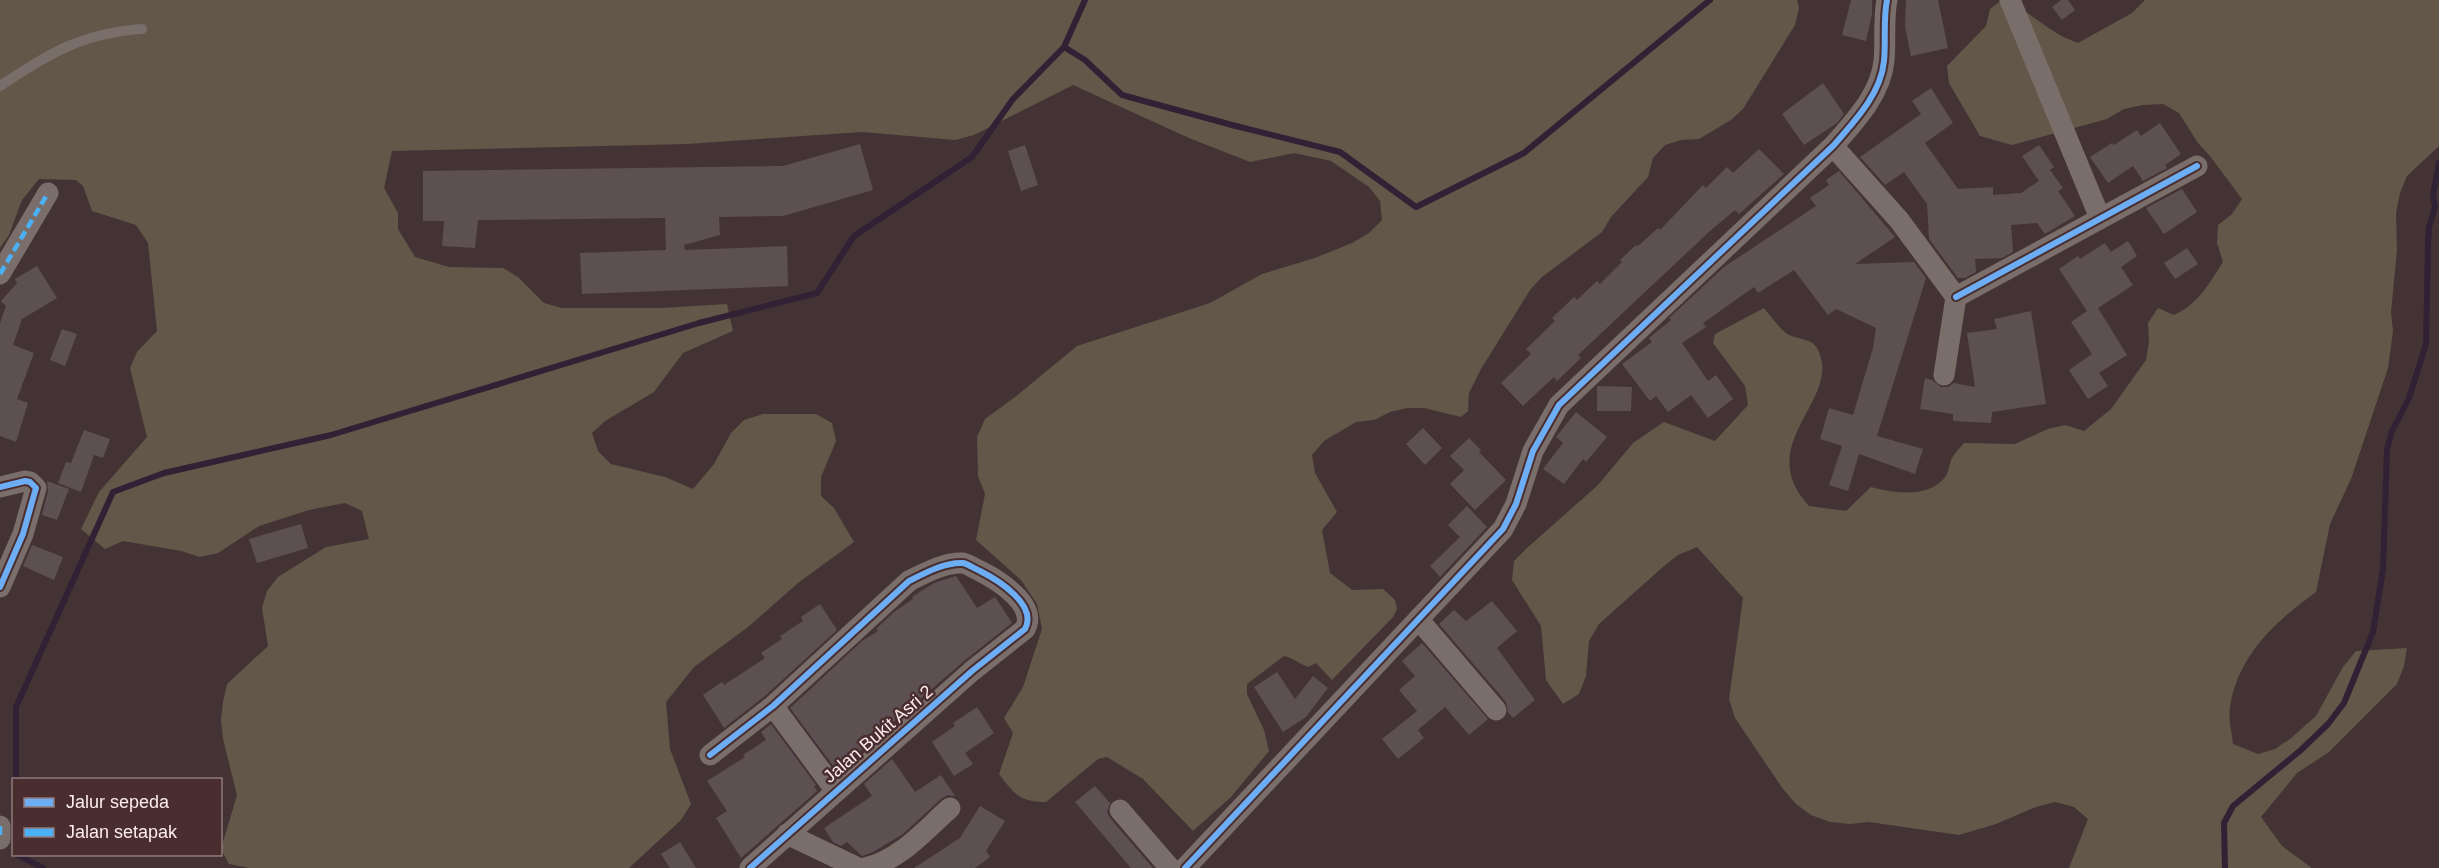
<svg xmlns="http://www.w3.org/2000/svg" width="2439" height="868" viewBox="0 0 2439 868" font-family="Helvetica,sans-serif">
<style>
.green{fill:#625748}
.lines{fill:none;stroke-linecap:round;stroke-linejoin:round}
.stream{stroke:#312134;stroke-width:6}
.building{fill:#5d5052}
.service{stroke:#7a6e6a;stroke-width:10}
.minor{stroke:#7a6e6a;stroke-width:21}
.quiet{stroke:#4cb0f7;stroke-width:4.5;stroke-dasharray:9 4.5;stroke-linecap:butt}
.cycleway-casing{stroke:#4a2d2e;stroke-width:10}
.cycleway{stroke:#6dadf4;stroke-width:6}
.labels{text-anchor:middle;stroke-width:5;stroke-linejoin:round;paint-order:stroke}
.street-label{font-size:18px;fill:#fcedec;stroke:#4a2d2e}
</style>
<rect width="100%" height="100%" fill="#443334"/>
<path class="green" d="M0,0H1797L1799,8L1795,25L1743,109L1731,120L1699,139L1681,140L1665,145L1653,158L1648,177L1611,217L1602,232L1542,277L1530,290L1481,369L1469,393L1468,411L1461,417L1424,408H1407L1390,412L1374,420L1356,422L1324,441L1312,455L1315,473L1337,512L1322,530L1330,573L1352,590L1383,589L1395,600L1397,609L1393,617L1332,680L1316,663L1308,667C1299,664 1294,658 1284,656L1247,684V694L1264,730L1269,751L1231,797L1193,831L1143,779L1107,757L1098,759L1046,802C1020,802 1014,794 999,774L1013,733L1004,718L1023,687L1042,629L1037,604L1021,580L976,540L985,494L978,476L977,437L985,419L1015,397L1077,346L1210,303L1262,274L1315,258L1352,243L1369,233L1382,220L1380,201L1369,187L1331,161L1294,153L1250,162L1189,138L1073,85L974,135L955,140L862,132L687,144L392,151L384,188L398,213V229L415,257L449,267L503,268L518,277L544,303L562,308H661L727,304L733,331L683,353L654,392L605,421L592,433L598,451L611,464L665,477L693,489L714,464L731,433L744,420L763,414H816L832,423L836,441L821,477V496L834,508L854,542L798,583L748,627L694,667L666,702L670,749L691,804L681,820L629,868H249L229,864L221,849L237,795L223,739L221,720L223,702L227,684L268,646L262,608L267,591L278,577L326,547L369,539L362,511L345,503L309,510L259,526L218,553L200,557L181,551L123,541L105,549L81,529L99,492L147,437L130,368L137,352L157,331L148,243L136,225L92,211L83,186L76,180L39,179L22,200L9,235L0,248Z
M2002,0C2031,10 2046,32 2078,43L2132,13L2145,0H2439V146L2407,176L2400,193L2396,213L2397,250L2391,312L2393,331L2388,368L2351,479L2330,524L2316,592C2276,621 2238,655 2230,707C2228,718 2232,733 2233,744L2258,754L2275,749L2290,739L2316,716L2343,667L2356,651L2407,648L2404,666L2397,684L2329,752L2297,773L2261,817L2282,846L2312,868H2069L2088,819L2074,807L2055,802L2036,807L1996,824L1959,835L1869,822L1850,824L1830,822L1811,815L1796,804L1783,789L1735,718L1729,699L1743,598L1697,547L1678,555L1664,566L1599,624L1589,641L1586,676L1579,694L1563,704L1546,680L1541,626L1512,580L1514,561L1527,548L1598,485L1633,443L1664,422L1715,441L1748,405L1745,386L1713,343L1715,334L1764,308C1771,316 1780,330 1789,335C1800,340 1814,338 1819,352C1840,402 1752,444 1809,506L1846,511L1871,487C1894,493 1929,499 1946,476C1949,471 1949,464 1952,458C1955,453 1960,448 1964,443L2015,444L2048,429L2065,425L2084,431L2111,409L2146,360L2149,342L2148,323L2158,308L2174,315C2198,304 2209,284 2223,262L2217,243L2218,225L2232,214L2242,199L2210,156L2198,143L2179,113L2163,104L2143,105L2124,109L2107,119L2012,145L1980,136L1949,83L1947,66L1986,26L1990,9Z"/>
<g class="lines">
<path class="stream" d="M1064,47L1085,60L1122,95L1232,125L1340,152L1416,207L1524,153L1710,0
M16,780V707L113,492L164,473L331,435L699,323L817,293L854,236L972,157L1013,99L1064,47L1085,0
M16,854L43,868
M2225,868L2224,823L2233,806L2301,750L2328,724L2344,703L2373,632L2383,569L2387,449L2392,431L2409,398L2426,344L2428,245L2429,227L2435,207L2433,195L2439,163"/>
</g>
<path class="building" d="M1851,0H1872V14L1866,41L1842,35Z
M1906,0H1938L1948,48L1911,56L1905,27Z
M2061,0H2068L2075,10L2062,20L2052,7Z
M1823,83L1844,114L1837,123L1804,145L1782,114Z
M1931,88L1953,123L1925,143L1958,189L1993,187V195L2021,193L2039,181L2022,156L2039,145L2054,167L2050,170L2063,188L2058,191L2075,216L2045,234L2037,223L2011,225L2013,252L2002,258L1975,259L1976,272L1965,278H1958L1929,239L1927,204L1904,172L1885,185L1860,157L1921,114L1912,101Z
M2160,123L2181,154L2165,165L2167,168L2143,181L2133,166L2108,183L2090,157L2112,143L2114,145L2137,130L2141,136Z
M860,144L873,190L783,216L719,217L720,235L684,245L685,250L787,246L788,286L582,294L580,253L666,250L665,218L478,220L475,248L442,246L444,221H423V171L783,166Z
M1025,145L1038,185L1021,191L1008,151Z
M1759,149L1784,174L1739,214L1735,210L1710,231L1578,355L1581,358L1557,381L1554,377L1523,406L1501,383L1531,354L1526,349L1555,321L1552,318L1574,297L1577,300L1597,281L1600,284L1622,262L1620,260L1636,245L1638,246L1658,228L1660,230L1703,185L1706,188L1727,167L1733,173Z
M1839,171L1895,237L1855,264L1914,262L1926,278L1877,436L1923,449L1915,474L1859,454L1848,491L1829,485L1842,446L1820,439L1829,408L1853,415L1873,348L1876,328L1836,309L1828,315L1794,270L1758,293L1754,287L1703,323L1706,327L1682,343L1708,381L1716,375L1733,399L1708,418L1691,395L1668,412L1656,396L1650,401L1622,364L1652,342L1649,338L1671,320L1669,318L1724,267L1816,206L1810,198L1829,185L1826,180Z
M2182,189L2197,212L2164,234L2146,208Z
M2128,241L2137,256L2121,267L2133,285L2098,308L2127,355L2099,373L2108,386L2088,399L2069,370L2092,354L2071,322L2087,311L2059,269L2078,256L2080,259L2105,243L2111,252Z
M2187,248L2198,264L2175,279L2164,263Z
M37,266L57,298L22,319L13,345L34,353L17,399L28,403L16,442L0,436V323L6,306L1,301L17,283L15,279Z
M2031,311L2046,404L1992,412L1991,423L1953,421V414L1920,409L1925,378L1932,380L1941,387H1948L1954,383L1975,387L1967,333L1997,329L1994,319Z
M62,329L77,334L65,366L50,360Z
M1597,386L1632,387L1631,411H1597Z
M1576,412L1607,437L1586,462L1583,459L1564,484L1543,469L1563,443L1556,437Z
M1423,428L1442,448L1425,465L1406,444Z
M84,430L110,439L103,458L94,455L81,492L58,483L66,462L71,463Z
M1469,438L1481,450L1479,452L1506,480L1475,510L1450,484L1464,470L1450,456Z
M47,481L69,489L57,520L42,515L48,491Z
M1467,506L1487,527L1440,577L1430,566L1460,537L1448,525Z
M301,524L308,548L257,563L249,539Z
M32,545L63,557L54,580L23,566Z
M956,576L977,608L995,597L1012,623L964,661L837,771L790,708L862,641L878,631L876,629L894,612L913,599L912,597L934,583Z
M1492,601L1517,631L1497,648L1535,700L1513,718L1508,712L1506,702L1439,624L1454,610L1466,621Z
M820,604L837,630L765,696L724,728L703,695L722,682L724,685L765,658L761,653L782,639L780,636L803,621L801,617Z
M1422,643L1488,719L1469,735L1445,707L1418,730L1424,738L1398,759L1382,739L1417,711L1399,690L1415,676L1402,661Z
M1277,672L1295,699L1313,676L1328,688L1306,717L1283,732L1254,687Z
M977,707L994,733L965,753L973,764L954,776L932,742L955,726L953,723Z
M771,724L816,785L814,786L817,791L741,858L716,818L727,811L707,781L745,757L743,755L766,740L761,732Z
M892,759L915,792L941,775L955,796L948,795L942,798L903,834L873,852L862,856L847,842L841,846L833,842L824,828L872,796L864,784Z
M1095,786L1110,803L1107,812L1110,818L1153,868H1131L1075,802Z
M980,806L1005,821L986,851L990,857L975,868H914L960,838Z
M680,842L696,868H670L661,854Z"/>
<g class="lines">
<path class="service" d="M0,86C49,54 81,33 142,29"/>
<path class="minor" d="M2010,0L2100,218
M1833,146L1899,220L1956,297L1944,375
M0,274L48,193
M1956,297L2197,166
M0,487L25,481L30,482L36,488L23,534L0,587
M1419,620L1496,710
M773,706L836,791
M710,755L773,706L909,581C925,573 945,562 963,563C968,564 975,569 980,571C998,580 1038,605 1025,629L972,671L750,868
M1120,810L1170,868
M0,826V839
M787,834L858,868
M865,868C899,861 925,830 950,808
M1185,868L1503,529L1516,504L1533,451L1559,405L1833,146C1854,122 1881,94 1884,61C1886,41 1883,20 1887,0"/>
<path class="quiet" d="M0,274L48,193
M0,826V839"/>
<defs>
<path id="cycleway" d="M1956,297L2197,166
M0,487L25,481L30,482L36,488L23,534L0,587
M710,755L773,706L909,581C925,573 945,562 963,563C968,564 975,569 980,571C998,580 1038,605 1025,629L972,671L750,868
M1185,868L1503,529L1516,504L1533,451L1559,405L1833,146C1854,122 1881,94 1884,61C1886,41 1883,20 1887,0"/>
</defs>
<use href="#cycleway" class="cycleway-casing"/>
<use href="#cycleway" class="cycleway"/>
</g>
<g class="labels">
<g class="street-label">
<text transform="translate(878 734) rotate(-41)" y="6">Jalan Bukit Asri 2</text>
</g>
</g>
<rect x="12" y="778" width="210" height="78" fill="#4a2d2e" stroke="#917a7a" stroke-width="1.5"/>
<rect x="24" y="798" width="30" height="9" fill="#6dadf4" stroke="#917a7a" stroke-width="1.5"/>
<text x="66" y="808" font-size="18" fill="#fcedec">Jalur sepeda</text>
<rect x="24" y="828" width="30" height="9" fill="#4cb0f7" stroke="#917a7a" stroke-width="1.5"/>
<text x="66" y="838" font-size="18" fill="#fcedec">Jalan setapak</text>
</svg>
